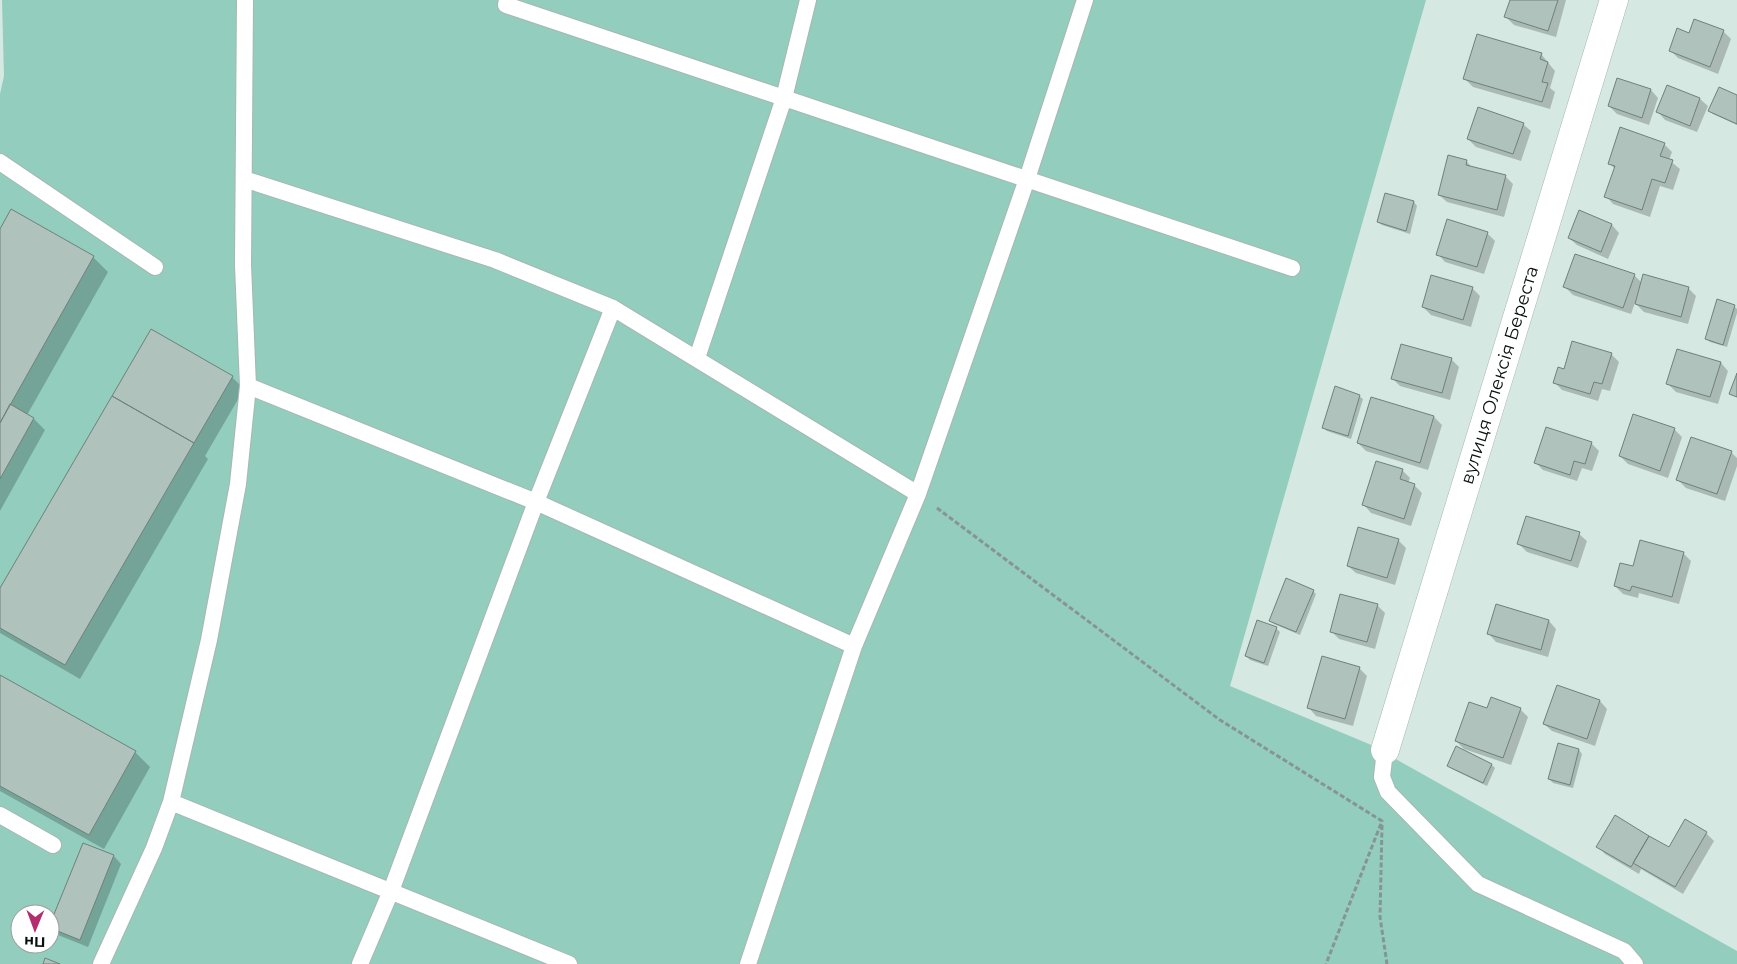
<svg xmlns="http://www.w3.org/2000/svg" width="1737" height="964" viewBox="0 0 1737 964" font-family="Montserrat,sans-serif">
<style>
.green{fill:#92cdbd;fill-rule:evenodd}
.shadow{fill:#0003}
.building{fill:#afc2bc;stroke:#6f817b}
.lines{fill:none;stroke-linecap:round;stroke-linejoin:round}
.lane-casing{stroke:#a6b8b3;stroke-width:18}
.street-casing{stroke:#a6b8b3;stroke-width:29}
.path{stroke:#879591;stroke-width:3;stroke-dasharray:5 2.5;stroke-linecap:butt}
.lane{stroke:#fff;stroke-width:16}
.street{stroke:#fff;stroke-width:28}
.labels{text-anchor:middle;stroke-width:4;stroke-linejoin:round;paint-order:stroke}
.street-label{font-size:18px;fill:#080f0d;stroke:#fff}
</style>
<rect width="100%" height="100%" fill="#d5e8e2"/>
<path class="green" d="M2,0H1426L1230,686L1369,744L1737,951V964H0V94L4,76ZM20,914H50V944H20Z"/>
<path class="shadow" d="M1511,0H1566L1556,37L1514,25L1506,17Z
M1723,31L1731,39L1718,74L1678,58L1670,50L1690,35Z
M1541,54L1555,71L1550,88L1555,92L1550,109L1473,87L1465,79Z
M1668,86L1700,99L1708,106L1697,132L1665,120L1658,112Z
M1651,90L1658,98L1649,125L1617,114L1609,106Z
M1737,96V125L1713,114L1710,111Z
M1523,124L1531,131L1521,161L1476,147L1468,139Z
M1664,144L1672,152L1669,160L1680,169L1673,190L1660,186L1650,217L1613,204L1606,196L1615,169L1609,163Z
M1466,161L1473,168L1505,176L1513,184L1504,217L1447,202L1439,195Z
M1386,194L1414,202L1417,206L1410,234L1382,225L1378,222Z
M1580,212L1612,225L1619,233L1608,259L1577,245L1569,238Z
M0,231L93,257L108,272L27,415L34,419L45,430L0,511Z
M1487,233L1495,241L1484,274L1445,262L1438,254Z
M1634,275L1642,283L1688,288L1696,296L1688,324L1644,312L1635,303L1631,314L1573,295L1565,287Z
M1472,288L1480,296L1471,327L1431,315L1423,307Z
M1734,306L1737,309V313L1727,347L1710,342L1707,339Z
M1611,354L1619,362L1610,391L1602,389L1598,401L1562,390L1554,382Z
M1451,359L1459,367L1450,400L1400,386L1393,379Z
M1721,363L1728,371L1718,404L1676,392L1668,384Z
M232,377L244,389L205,456L208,459L80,679L0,633V590Z
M1359,396L1363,399L1351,439L1327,431L1323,428Z
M1372,398L1434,417L1442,425L1428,470L1366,451L1358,443Z
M1674,429L1682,437L1668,478L1628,464L1620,456Z
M1591,443L1599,451L1592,471L1582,468L1577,481L1543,470L1536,463Z
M1731,452L1737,458V466L1725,501L1686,488L1678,480Z
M1402,470L1410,478L1408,483L1414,485L1422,493L1411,526L1371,513L1364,505Z
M1579,534L1587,541L1578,568L1527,552L1519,544Z
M1398,540L1406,548L1395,585L1356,573L1348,566Z
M1683,553L1691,561L1679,604L1639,593L1638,598L1623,594L1615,586L1634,568Z
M1313,591L1316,594L1300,635L1274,624L1270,620Z
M1377,605L1385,613L1375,649L1339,639L1331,631Z
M1549,621L1556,629L1548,657L1496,642L1489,634Z
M1276,628L1280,632L1268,666L1250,660L1246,656Z
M1359,668L1367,676L1353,726L1316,716L1309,708Z
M0,676L135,752L150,767L104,849L0,791Z
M1600,701L1607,709L1595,746L1552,731L1544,724Z
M1520,709L1528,717L1511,765L1464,749L1456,741Z
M1559,744L1579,750L1582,754L1573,788L1553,783L1549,779Z
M1457,748L1492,765L1495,768L1487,786L1452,769L1448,766Z
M1686,821L1706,833L1714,841L1683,894L1641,869L1639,874L1605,854L1598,846L1669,849Z
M114,856L121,864L88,947L58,935L50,928Z"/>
<path class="building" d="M1510,0H1558L1548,31L1504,17Z
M1694,19L1724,30L1710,67L1669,51L1677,28L1689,33Z
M1477,34L1542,53L1540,59L1548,62L1542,82L1548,83L1542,102L1463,79Z
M1617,78L1651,89L1642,118L1608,106Z
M1667,85L1700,98L1690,126L1656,112Z
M1719,87L1737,95V124L1708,111Z
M1478,107L1524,123L1513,154L1467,139Z
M1620,127L1665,143L1660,156L1673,160L1665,183L1652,179L1642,210L1604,197L1615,166L1608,164Z
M1448,155L1467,160L1466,165L1506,175L1497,210L1438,195Z
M1385,193L1414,201L1406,231L1377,222Z
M11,209L94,256L0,423V229Z
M1579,210L1612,224L1601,252L1568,238Z
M1447,219L1488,232L1477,267L1436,255Z
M1575,254L1635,274L1623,308L1563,287Z
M1643,274L1689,287L1681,317L1635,304Z
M1431,275L1473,287L1463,320L1422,307Z
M1717,299L1735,305L1723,345L1705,339Z
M151,329L233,376L194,443L112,396Z
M1572,341L1612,353L1602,384L1594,382L1590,394L1553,383L1558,367L1564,369Z
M1401,344L1452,358L1442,393L1391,379Z
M1677,349L1721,362L1710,397L1666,384Z
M1737,373V397L1729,394Z
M1335,386L1360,395L1348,436L1322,428Z
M112,396L194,443L65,665L0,628V588Z
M1371,397L1434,416L1420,463L1357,443Z
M10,404L34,418L0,479V423Z
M1633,414L1675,428L1660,471L1619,456Z
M1546,427L1592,442L1585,464L1574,461L1570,475L1534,463Z
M1691,437L1732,451L1717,494L1676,480Z
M1376,461L1403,469L1400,479L1415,484L1404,519L1362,505Z
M1526,516L1580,532L1571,561L1517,544Z
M1358,527L1399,539L1387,578L1347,566Z
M1640,540L1684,552L1672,597L1632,586L1630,591L1614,586L1620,563L1633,566Z
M1286,578L1314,590L1296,632L1269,621Z
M1340,594L1378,604L1367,642L1330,632Z
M1496,604L1549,620L1541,650L1487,634Z
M1257,620L1277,627L1264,663L1245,656Z
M1322,656L1360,667L1345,719L1307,708Z
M0,675L136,751L89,835L0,786Z
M1557,685L1600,700L1587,739L1543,724Z
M1491,697L1521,708L1503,758L1455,741L1469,702L1487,708Z
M1558,743L1579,749L1570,785L1548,779Z
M1456,746L1492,764L1483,783L1447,766Z
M1615,815L1649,836L1631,867L1596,847Z
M1685,819L1707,832L1675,887L1633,863L1649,836L1669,847Z
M83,843L114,855L80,940L50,928V924Z
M45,958L60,964H43Z"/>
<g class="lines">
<defs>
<path id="lane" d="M507,0L506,5L1292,268
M0,162L155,267
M244,179L495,260L613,308L918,494
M697,358L784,98L808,0
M248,386L536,502L854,646
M1385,750L1382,777L1388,792L1478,884L1624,951L1635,964
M171,802L569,964
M0,815L53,845
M101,964L154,848L171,802L209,640L238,484L248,386L243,265L245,0
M360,964L391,891L536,502L613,308
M748,964L854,646L918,494L1027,179L1085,0"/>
<g id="street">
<path id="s1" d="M1385,750L1614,0"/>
</g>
</defs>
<use href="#lane" class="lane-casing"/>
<use href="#street" class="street-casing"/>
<path class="path" d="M937,508L1220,720L1382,821L1326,964
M1382,825L1380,917L1387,964"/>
<use href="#lane" class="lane"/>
<use href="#street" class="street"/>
</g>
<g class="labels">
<g class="street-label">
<text dy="6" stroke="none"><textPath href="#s1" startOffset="392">вулиця Олексія Береста</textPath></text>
</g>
</g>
<g transform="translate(35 929) rotate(181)"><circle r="24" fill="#ffffff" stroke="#9c9f9e"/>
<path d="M0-4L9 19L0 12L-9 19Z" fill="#b42d70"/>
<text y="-8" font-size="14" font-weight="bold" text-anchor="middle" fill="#080f0d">Пн</text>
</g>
</svg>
